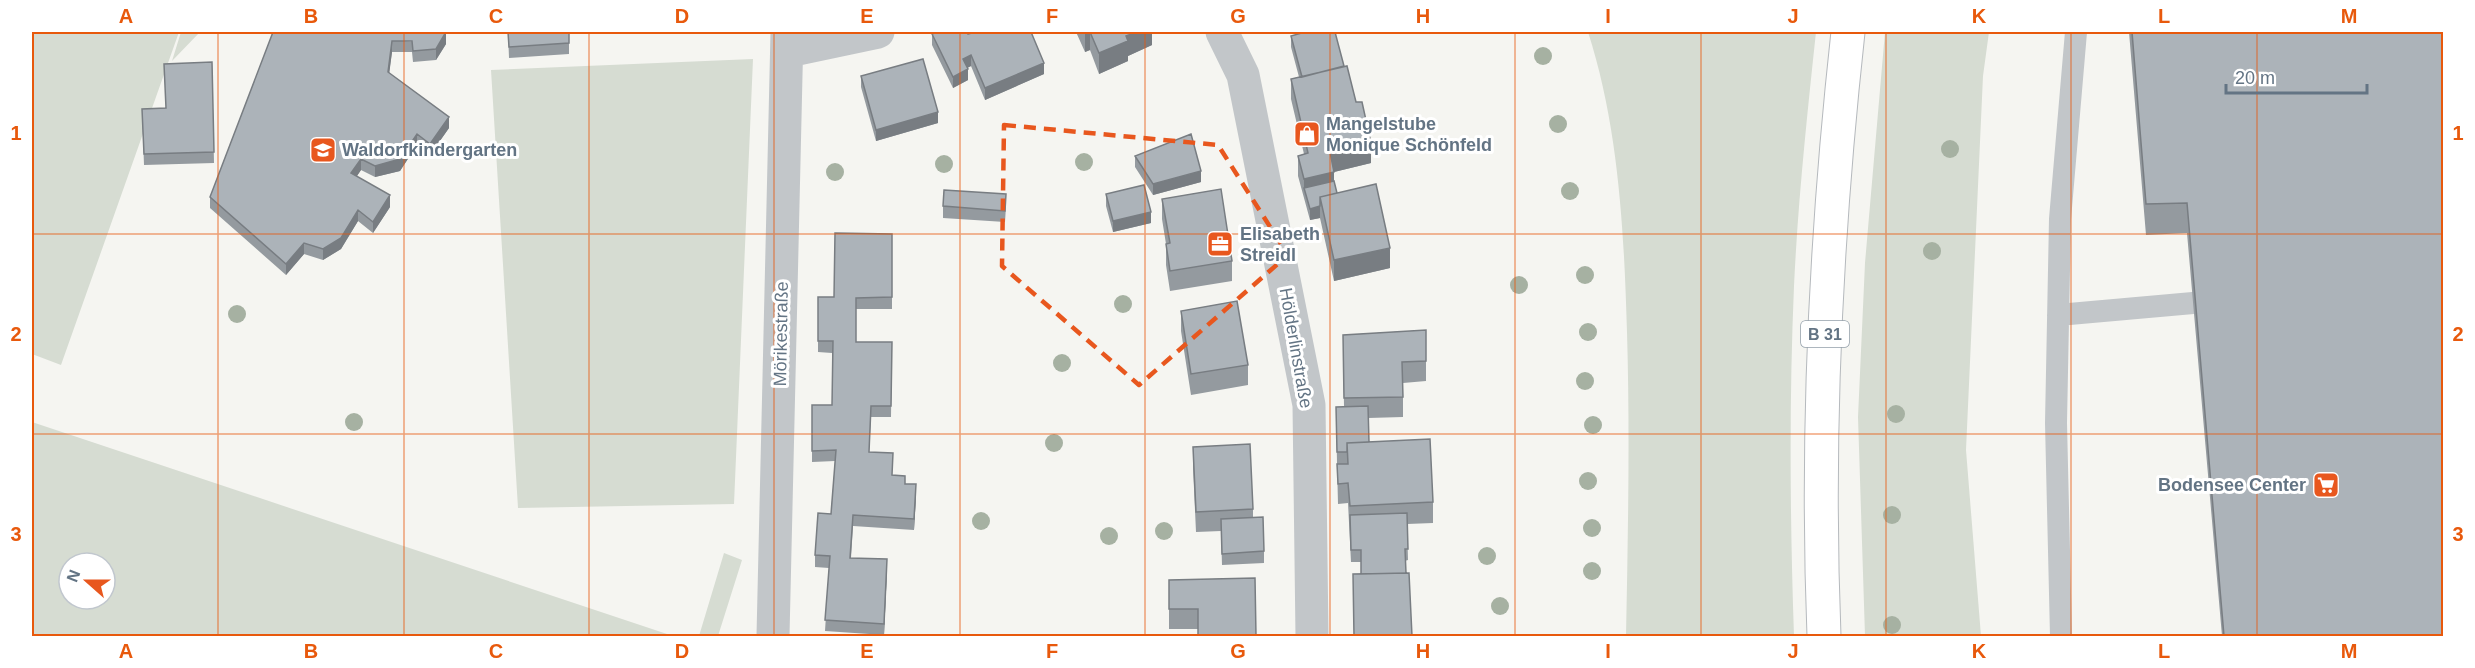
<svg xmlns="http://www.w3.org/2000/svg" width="2475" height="668" viewBox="0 0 2475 668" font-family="Arial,sans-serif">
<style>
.green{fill:#d6dcd2;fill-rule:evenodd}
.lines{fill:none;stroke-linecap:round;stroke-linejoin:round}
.primary-casing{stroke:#b5b9bd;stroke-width:35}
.service{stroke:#c2c6c9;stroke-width:22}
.minor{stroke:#c2c6c9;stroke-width:33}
.primary{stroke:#fff;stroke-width:33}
.tree{fill:#a6b1a2}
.wall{fill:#949a9f}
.shaded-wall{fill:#787d82}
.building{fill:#acb3b9;stroke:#787d82;stroke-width:1.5}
.marked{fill:none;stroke:#e8571e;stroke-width:4.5;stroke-dasharray:12 8;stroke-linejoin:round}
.grid{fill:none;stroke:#e8590c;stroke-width:1.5;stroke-opacity:0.55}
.labels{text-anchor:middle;stroke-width:6;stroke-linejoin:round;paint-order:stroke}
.shield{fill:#fff;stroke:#929ea9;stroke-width:1.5}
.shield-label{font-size:16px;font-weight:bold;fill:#637484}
.poi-label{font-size:18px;font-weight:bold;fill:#637484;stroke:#fff;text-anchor:start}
.street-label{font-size:18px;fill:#637484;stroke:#fff}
.neatline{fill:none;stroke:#e8590c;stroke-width:2}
.grid-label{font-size:20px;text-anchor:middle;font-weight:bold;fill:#e8590c}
</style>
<rect width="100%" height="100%" fill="#f5f5f1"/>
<path class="green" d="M32,32H179L61,365L32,354Z
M181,32H200L172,61Z
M1588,32H1816C1807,116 1798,201 1794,286C1789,402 1790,520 1794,636H1626C1628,535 1630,434 1627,332C1624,232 1619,128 1588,32Z
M1885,32H1989L1983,76L1966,450L1981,636H1865L1858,417L1865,263Z
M753,59L734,504L518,508L491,70Z
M32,422L670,635V636H32ZM69,563H105V599H69Z
M724,553L742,560L718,636H699Z"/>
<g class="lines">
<defs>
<path id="primary" d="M1824,636C1816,435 1826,232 1848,32"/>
</defs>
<use href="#primary" class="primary-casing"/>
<path class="service" d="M2058,315L2193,303
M2061,636L2056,423L2060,219L2076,32"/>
<path class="minor" d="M1222,32L1243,75L1309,405L1312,636
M788,51L878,32
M773,636L787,32"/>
<use href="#primary" class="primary"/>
</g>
<g class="tree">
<circle cx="1543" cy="56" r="9"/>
<circle cx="1558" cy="124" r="9"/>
<circle cx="1950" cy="149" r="9"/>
<circle cx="1084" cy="162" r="9"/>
<circle cx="944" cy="164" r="9"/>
<circle cx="835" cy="172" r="9"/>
<circle cx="1570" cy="191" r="9"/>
<circle cx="1932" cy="251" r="9"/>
<circle cx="1585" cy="275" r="9"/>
<circle cx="1519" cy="285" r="9"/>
<circle cx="1123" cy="304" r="9"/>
<circle cx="237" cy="314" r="9"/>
<circle cx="1588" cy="332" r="9"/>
<circle cx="1062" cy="363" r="9"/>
<circle cx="1585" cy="381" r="9"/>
<circle cx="1896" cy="414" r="9"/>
<circle cx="354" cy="422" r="9"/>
<circle cx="1593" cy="425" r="9"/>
<circle cx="1054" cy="443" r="9"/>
<circle cx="1588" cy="481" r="9"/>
<circle cx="1892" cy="515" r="9"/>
<circle cx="981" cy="521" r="9"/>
<circle cx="1592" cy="528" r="9"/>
<circle cx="1164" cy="531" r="9"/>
<circle cx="1109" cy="536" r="9"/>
<circle cx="1487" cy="556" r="9"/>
<circle cx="1592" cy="571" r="9"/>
<circle cx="1500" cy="606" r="9"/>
<circle cx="1892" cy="625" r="9"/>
</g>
<path class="wall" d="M273,32L446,44L436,60L413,62L412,52H392L389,73L449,128L430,155L417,145L400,171L375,177L361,170L356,177L390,207L373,233L358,221L341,249L323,260L304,254L286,275L210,208V197Z
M508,32H569V54L509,58Z
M1076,32H1152V45L1128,56V61L1099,74L1090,50L1085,52Z
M2129,32H2444V636H2222L2187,233L2146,235Z
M932,34H968L1044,74L985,100L971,66L967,68L968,80L953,88L932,45Z
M1291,36L1371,163L1334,172V181L1337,194L1390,268L1334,281L1320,218L1310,220L1298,176V156L1304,154L1291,99V79L1299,77L1291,47Z
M212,62L214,163L144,165L142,109L165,108Z
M861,76L938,123L876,141L861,87Z
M1135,156L1201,182L1153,195L1135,167Z
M1106,194L1151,223L1113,232L1106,206Z
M1162,199L1232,261V281L1170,291L1166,265V244L1162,219Z
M943,206H1006L1005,222L943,218Z
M892,234V309H856V342H892L891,417H871L869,452L892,475L905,484L916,495L914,530L853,526L851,558L887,570L884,635L825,631L829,568L815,567V555L831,514L835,461L812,462V405H832V353L818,352V297H834Z
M1181,311L1248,365V385L1191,395L1181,331Z
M1426,330V381L1403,383V417L1368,418L1369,442L1433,502V523L1407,524L1408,560L1361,574V562H1351L1348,503L1338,504L1337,464H1347H1337L1336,407H1344L1343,335Z
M1193,447L1253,509V518L1264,551V563L1222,565L1221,531L1196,532L1193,467Z
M1255,578L1198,629H1169V580Z"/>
<path class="shaded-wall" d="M446,32V44L436,60V49Z
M1085,32H1090V50L1085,52Z
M1137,32H1152V45L1128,56V61L1099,74V53L1126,36Z
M392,41V52L388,83V72Z
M971,55V66L963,70V59Z
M1044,63V74L985,100V88Z
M968,69V80L953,88V77Z
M938,112V123L876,141V130Z
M449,117V128L430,155V144Z
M417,134V145L400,171L375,177V166Z
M1371,143V163L1334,172V192L1304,188V199V179L1330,152Z
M361,159V170L351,185V173Z
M1201,171V182L1153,195V184Z
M390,195V207L373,233V222Z
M1320,206V218L1310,220V209Z
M358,210V221L341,249L323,260V249Z
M1151,212V223L1113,232V221Z
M304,243V254L286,275V264Z
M1390,248V268L1334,281V260Z
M916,484V495L914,530V519Z
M887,559V570L884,635V624Z"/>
<path class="building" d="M273,32H446L436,49L413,51L412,41H392L388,72L449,117L430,144L417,134L400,159L375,166L361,159L351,173L390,195L373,222L358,210L341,238L323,249L304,243L286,264L210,197Z
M508,32H569V43L509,47Z
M937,32H967L968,34L975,32H1031L1044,63L985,88L971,55L963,59L968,69L953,77L932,34Z
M1090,32H1137L1126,36L1128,41L1099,53Z
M1305,32H1335L1344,66L1302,77L1291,36Z
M2132,32H2444V636H2224L2187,203L2146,204Z
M923,59L938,112L876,130L861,76Z
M212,62L214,152L144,154L142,109L166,108L164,64Z
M1347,66L1356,102H1362L1371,143L1330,152L1334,172L1304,179L1298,156L1308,153L1291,79Z
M1191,134L1201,171L1153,184L1135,156Z
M1334,181L1337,193L1320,197V206L1310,209L1304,188Z
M1376,184L1390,248L1334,260L1320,197Z
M1144,185L1151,212L1113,221L1106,194Z
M1221,189L1232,261L1170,271L1166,244L1170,243L1162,199Z
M944,190L1006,194L1005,211L943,206Z
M835,233L892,234V297L856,298V342H892L891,406H871L869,452L893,453L892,475L905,476V484H916L914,519L853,515L850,558L887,559L884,624L825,620L830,556L815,555L818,513L831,514L836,450L812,451V405H832L833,341H818V297H834Z
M1237,301L1248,365L1191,374L1181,311Z
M1426,330V361L1402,362L1403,397L1344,398L1343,335Z
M1368,406L1369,442L1347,443V452H1337L1336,407Z
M1430,439L1433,502L1350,506L1348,483L1338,484L1337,464H1348L1347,443Z
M1250,444L1253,509L1196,512L1193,447Z
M1407,513L1408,549H1405L1406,573L1361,574V550H1351L1350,515Z
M1263,517L1264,551L1222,554L1221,519Z
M1409,573L1412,636H1354L1353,574Z
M1255,578L1256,636H1198V609H1169V580Z"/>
<path class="marked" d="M1004,125L1218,145L1288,255L1139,385L1002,266Z"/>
<path class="grid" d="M218,32V636M404,32V636M589,32V636M774,32V636M960,32V636M1145,32V636M1330,32V636M1515,32V636M1701,32V636M1886,32V636M2071,32V636M2257,32V636M32,234H2444M32,434H2444"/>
<defs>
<symbol id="shop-square" viewBox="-11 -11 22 22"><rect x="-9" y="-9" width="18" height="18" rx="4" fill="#e8571e" stroke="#fff"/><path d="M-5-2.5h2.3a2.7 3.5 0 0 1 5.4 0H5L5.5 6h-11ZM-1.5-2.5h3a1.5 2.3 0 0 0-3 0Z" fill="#fff"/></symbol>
<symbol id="school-square" viewBox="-11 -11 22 22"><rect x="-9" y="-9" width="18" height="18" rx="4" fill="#e8571e" stroke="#fff"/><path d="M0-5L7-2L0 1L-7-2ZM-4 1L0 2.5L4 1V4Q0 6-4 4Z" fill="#fff"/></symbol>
<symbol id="office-square" viewBox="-11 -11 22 22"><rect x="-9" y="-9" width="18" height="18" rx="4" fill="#e8571e" stroke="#fff"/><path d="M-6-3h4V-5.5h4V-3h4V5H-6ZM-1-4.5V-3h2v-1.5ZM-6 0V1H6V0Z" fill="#fff"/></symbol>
<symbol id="supermarket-square" viewBox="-11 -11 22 22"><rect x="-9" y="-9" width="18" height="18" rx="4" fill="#e8571e" stroke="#fff"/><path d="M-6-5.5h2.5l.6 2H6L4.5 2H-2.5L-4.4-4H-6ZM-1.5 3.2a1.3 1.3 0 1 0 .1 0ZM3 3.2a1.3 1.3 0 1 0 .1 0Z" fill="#fff"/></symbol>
</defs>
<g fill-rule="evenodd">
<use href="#shop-square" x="1292" y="119" width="30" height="30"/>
<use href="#school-square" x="308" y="135" width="30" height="30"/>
<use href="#office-square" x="1205" y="229" width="30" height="30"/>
<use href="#supermarket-square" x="2311" y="470" width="30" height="30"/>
</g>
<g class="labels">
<rect class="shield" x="1801" y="321" width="48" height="26" rx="4.5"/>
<g class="shield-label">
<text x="1825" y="340">B 31</text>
</g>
<g class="poi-label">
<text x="1326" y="130">Mangelstube<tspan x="1326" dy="21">Monique Schönfeld</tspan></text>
<text x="342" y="156">Waldorfkindergarten</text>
<text x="1240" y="240">Elisabeth<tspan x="1240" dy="21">Streidl</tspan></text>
<text x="2306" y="491" text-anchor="end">Bodensee Center</text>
</g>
<g class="street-label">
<text transform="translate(781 334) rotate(-89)" y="6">Mörikestraße</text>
<text transform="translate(1296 348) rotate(80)" y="6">Hölderlinstraße</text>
</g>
</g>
<rect width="2475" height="668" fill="none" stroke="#ffffff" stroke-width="66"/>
<g transform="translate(87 581) rotate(291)"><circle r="28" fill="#ffffff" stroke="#c1c7ce" stroke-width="1.5"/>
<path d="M0-4.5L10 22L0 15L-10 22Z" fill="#e8571e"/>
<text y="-9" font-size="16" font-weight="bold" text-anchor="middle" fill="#637484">N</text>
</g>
<path d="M2226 84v9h141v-9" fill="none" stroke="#637484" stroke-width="3"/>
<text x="2235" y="84" font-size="18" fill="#637484" stroke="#ffffff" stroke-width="4.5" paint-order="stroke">20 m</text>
<rect x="33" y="33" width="2409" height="602" class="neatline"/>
<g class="grid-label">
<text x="126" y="23">A</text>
<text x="311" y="23">B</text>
<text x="496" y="23">C</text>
<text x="682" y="23">D</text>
<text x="867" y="23">E</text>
<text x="1052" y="23">F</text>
<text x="1238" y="23">G</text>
<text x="1423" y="23">H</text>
<text x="1608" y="23">I</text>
<text x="1793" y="23">J</text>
<text x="1979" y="23">K</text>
<text x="2164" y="23">L</text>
<text x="2349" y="23">M</text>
<text x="16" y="140">1</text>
<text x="2458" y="140">1</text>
<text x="16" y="341">2</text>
<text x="2458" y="341">2</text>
<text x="16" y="541">3</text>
<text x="2458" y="541">3</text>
<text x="126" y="658">A</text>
<text x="311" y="658">B</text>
<text x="496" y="658">C</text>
<text x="682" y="658">D</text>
<text x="867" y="658">E</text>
<text x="1052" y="658">F</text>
<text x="1238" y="658">G</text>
<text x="1423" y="658">H</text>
<text x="1608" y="658">I</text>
<text x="1793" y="658">J</text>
<text x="1979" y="658">K</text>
<text x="2164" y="658">L</text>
<text x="2349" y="658">M</text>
</g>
</svg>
